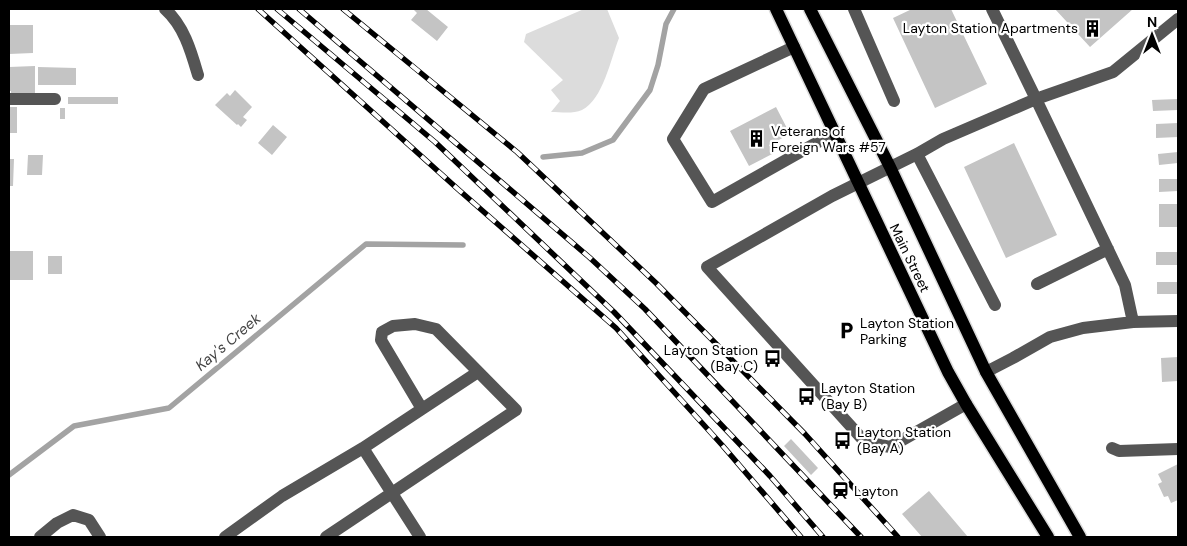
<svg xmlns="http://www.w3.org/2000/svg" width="1187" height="546" viewBox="0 0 1187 546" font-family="'DM Sans',sans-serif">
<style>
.green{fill:#dcdcdc}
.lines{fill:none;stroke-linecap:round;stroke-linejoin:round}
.stream{stroke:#a3a3a3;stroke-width:5.5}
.building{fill:#c4c4c4}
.major-casing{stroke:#dbdbdb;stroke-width:15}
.minor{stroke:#555;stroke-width:12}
.major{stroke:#000;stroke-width:12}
.rail-casing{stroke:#000;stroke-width:5.5}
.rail{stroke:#fff;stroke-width:4;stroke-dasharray:11;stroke-linecap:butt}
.labels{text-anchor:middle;stroke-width:4.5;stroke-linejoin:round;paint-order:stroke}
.poi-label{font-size:14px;fill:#000;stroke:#fff;text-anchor:start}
.street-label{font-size:14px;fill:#000;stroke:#fff}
.water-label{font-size:15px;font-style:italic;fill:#444;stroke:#fff}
</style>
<rect width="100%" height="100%" fill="#fff"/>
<path class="green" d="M584,9H607L619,38C611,58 603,100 582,110C573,114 561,112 551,112L560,101L551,90L563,80L524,42L526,34Z"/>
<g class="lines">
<path class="stream" d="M543,157L582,153L613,140L650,90L658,65L666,24L674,9
M9,475L74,426L169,408L366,244L463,245"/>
</g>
<path class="building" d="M413,9H426L448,27L437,41L411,20L417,13Z
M912,9H951L987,84L935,108L893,18Z
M1055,9H1133L1090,47Z
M9,25H33V53L9,54Z
M35,66V94H11V91H9V67Z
M38,67L76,68V85H38Z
M235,90L252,107L243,117L247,120L241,127L238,124L237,125L215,105L227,93L230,96Z
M68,97H118V104H68Z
M1178,99V110L1153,111L1152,100Z
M9,107H17V133H9Z
M776,107L790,134L769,145L774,153L749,166L730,131Z
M60,108H65V119H60Z
M1178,123V137L1156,138V124Z
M273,125L287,137L272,155L258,143Z
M1014,143L1057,235L1006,258L964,167Z
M1178,152V163L1159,165L1158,154Z
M28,155H43L42,175H27Z
M9,159H14L13,186H9Z
M1159,179H1178V191L1159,192Z
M1159,204H1178V227H1159Z
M9,251H33V280H9Z
M1156,252H1178V265H1156Z
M48,256H62V274H48Z
M1157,282H1178V294H1157Z
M1178,357V381L1162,382L1161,358Z
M791,439L818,468L811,475L784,446Z
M1178,464V500L1171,503L1168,496L1164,497L1158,484L1162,482L1158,474Z
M929,491L968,537H922L902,514Z"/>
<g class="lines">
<defs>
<path id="major" d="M776,9L948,372L966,404L1048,537
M810,9L890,167L986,372L1080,537"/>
</defs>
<use href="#major" class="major-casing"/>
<path class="minor" d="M165,9C184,26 191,51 198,75
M854,9L894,101
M794,47L704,89L673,139L712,202L834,133
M9,99H55
M917,154L995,305
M1037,284L1108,249
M1133,322L1125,285L1036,99L1113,72L1178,19
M986,372L1013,358L1050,337L1083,328L1133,322L1178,321
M966,404L890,447L865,442L707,267L832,196L917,154L943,139L1036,99L992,9
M422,409L478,372
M363,448L420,537
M1112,448L1119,451L1178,449
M40,537L57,523L73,515L89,520L100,537
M225,537L282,496L363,448L422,409L381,340L382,332L393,326L415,324L436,329L516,410L326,537"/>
<use href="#major" class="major"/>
<defs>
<path id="rail" d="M258,9L460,191L616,328L722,445L801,537
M277,9L435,142L614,312L770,476L823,537
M299,9L589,257L645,309L861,537
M343,9L517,152L656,283L805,434L898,537"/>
</defs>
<use href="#rail" class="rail-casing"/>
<use href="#rail" class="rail"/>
</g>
<defs>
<symbol id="building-bare" viewBox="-9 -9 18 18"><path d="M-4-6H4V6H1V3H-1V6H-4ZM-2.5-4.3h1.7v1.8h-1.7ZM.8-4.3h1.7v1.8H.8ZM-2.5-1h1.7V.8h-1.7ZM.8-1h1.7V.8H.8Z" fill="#000" stroke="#fff" stroke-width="2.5" paint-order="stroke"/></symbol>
<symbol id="parking-bare" viewBox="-9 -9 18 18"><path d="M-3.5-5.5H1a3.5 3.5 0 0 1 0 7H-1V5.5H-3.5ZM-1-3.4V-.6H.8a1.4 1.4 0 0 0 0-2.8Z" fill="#000" stroke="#fff" stroke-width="2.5" paint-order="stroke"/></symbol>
<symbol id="bus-bare" viewBox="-9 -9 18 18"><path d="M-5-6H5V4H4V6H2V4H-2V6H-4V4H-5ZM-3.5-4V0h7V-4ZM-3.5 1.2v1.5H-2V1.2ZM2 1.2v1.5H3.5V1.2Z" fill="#000" stroke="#fff" stroke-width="2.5" paint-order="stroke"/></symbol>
<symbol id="station-bare" viewBox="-9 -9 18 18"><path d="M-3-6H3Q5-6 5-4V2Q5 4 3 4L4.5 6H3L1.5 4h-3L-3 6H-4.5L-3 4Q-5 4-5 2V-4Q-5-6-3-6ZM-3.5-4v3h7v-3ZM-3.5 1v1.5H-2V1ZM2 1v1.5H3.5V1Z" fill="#000" stroke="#fff" stroke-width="2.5" paint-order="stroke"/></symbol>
</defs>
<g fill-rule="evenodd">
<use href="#building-bare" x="1080" y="16" width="25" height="25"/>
<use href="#building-bare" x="744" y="126" width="25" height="25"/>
<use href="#parking-bare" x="834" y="318" width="25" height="25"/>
<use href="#bus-bare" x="760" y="346" width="25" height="25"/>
<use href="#bus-bare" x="794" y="384" width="25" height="25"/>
<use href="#bus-bare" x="830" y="428" width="25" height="25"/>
<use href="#station-bare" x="828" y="478" width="25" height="25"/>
</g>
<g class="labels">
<g class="poi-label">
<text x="1078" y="33" text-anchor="end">Layton Station Apartments</text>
<text x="771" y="136">Veterans of<tspan x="771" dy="16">Foreign Wars #57</tspan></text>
<text x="860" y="328">Layton Station<tspan x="860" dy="16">Parking</tspan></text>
<text x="758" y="355" text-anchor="end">Layton Station<tspan x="758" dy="16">(Bay C)</tspan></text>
<text x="821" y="393">Layton Station<tspan x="821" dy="16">(Bay B)</tspan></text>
<text x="857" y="437">Layton Station<tspan x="857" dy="16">(Bay A)</tspan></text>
<text x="854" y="496">Layton</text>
</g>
<g class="street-label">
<text transform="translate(910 258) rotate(64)" y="5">Main Street</text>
</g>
<g class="water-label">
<text transform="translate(228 342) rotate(-40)" y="5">Kay's Creek</text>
</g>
</g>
<rect width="1187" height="546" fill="none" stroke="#000000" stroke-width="20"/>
<g transform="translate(1152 35)" stroke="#ffffff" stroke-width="4" paint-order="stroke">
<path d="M0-4L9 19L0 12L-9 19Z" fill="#000000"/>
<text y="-8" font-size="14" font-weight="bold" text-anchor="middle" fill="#000000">N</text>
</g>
</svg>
